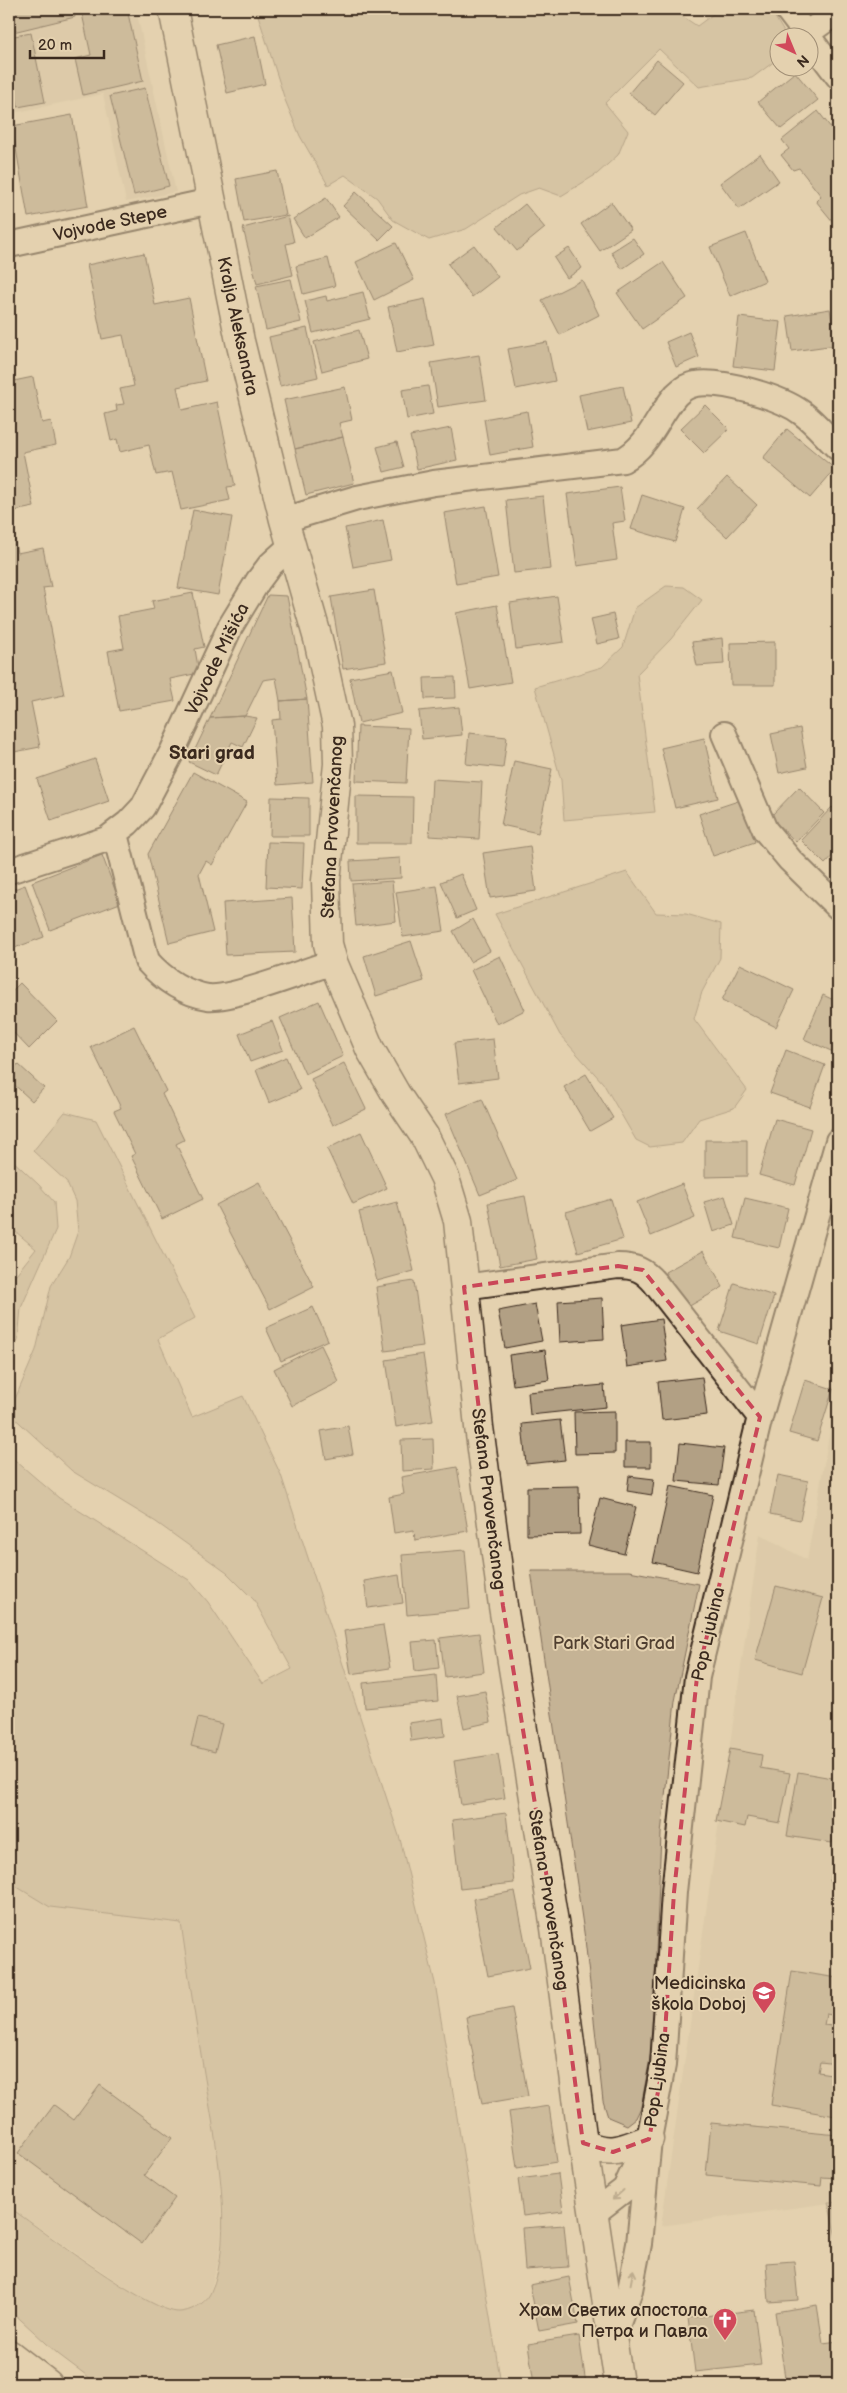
<svg xmlns="http://www.w3.org/2000/svg" width="847" height="2393" viewBox="0 0 847 2393" font-family="'Balsamiq Sans',sans-serif">
<style>
.built{fill:#d5c2a2}
.green{fill:#c5b395;stroke:#806e5a}
.building{fill:#b2a084;stroke:#3b2a1e}
.lines{fill:none;stroke-linecap:round;stroke-linejoin:round}
.street-casing{stroke:#3b2a1e;stroke-width:28}
.secondary-casing{stroke:#3b2a1e;stroke-width:31}
.primary-casing{stroke:#3b2a1e;stroke-width:31}
.street{stroke:#e4d1af;stroke-width:24}
.secondary{stroke:#e4d1af;stroke-width:28}
.primary{stroke:#e4d1af;stroke-width:28}
.oneway{stroke:#907e66}
.marked{fill:none;stroke:#ca4758;stroke-width:4;stroke-dasharray:10 6;stroke-linejoin:round}
.labels{text-anchor:middle;stroke-width:4;stroke-linejoin:round;paint-order:stroke}
.street-label{font-size:18px;fill:#3b2a1e;stroke:#e4d1af}
.park-label{font-size:18px;fill:#503f30;stroke:#e4d1af}
.poi-label{font-size:18px;fill:#3b2a1e;stroke:#e4d1af;text-anchor:end}
.neighbourhood-label{font-size:19px;font-weight:bold;fill:#3b2a1e;stroke:#e4d1af}
</style>
<rect width="100%" height="100%" fill="#e4d1af"/>
<filter id="ink" filterUnits="userSpaceOnUse"><feTurbulence type="fractalNoise" baseFrequency=".02" numOctaves="2"/><feDisplacementMap in="SourceGraphic" scale="10" xChannelSelector="R" yChannelSelector="G"/><feConvolveMatrix kernelMatrix="1 2 1 2 8 2 1 2 1" color-interpolation-filters="sRGB"/></filter>
<g filter="url(#ink)">
<path class="built" d="M9,9H136L176,192L126,202L103,94L9,114Z
M838,1384V2202L661,2226L760,1534L807,1560Z
M9,1882L51,1907L181,1923L219,2166L222,2227L219,2260L209,2296L191,2311L177,2313L145,2301L9,2207Z"/>
<path class="green" d="M256,9H678L676,12L697,26L720,9H770L787,37L780,38L779,58L752,78L699,87L659,49L605,103L628,131L618,155L597,174L561,196L539,188L519,195L466,229L429,240L393,220L377,198L345,175L328,185L300,136L285,100Z
M666,586L684,587L702,600L671,639L637,674L655,812L564,820L561,780L535,687L602,667L623,647L635,608Z
M627,872L656,913L686,914L721,924L720,958L702,992L694,1019L747,1090L734,1108L699,1119L682,1143L650,1147L636,1140L603,1083L560,1035L495,914Z
M65,1112L96,1120L195,1318L158,1339L192,1417L243,1396L281,1475L400,1839L435,1983L501,2384H98L58,2354L9,2309V2207C39,2228 150,2313 179,2312C189,2312 205,2304 210,2294C237,2237 214,2133 204,2073C196,2023 188,1973 181,1923L50,1907L9,1882V1455L59,1498L189,1580L208,1602L263,1684L292,1669L254,1600L227,1573L156,1522L72,1471L9,1413L36,1350L51,1286L69,1257L78,1231L75,1201L66,1181L33,1151Z
M9,1157L39,1185L54,1202L56,1229L21,1308L18,1341L9,1356V1283L36,1249L9,1226Z
M531,1571H629L699,1584L675,1701L661,1834L652,2047L641,2107L636,2118L627,2125L608,2117L603,2101L585,1939Z
M828,2202H838V2246Z"/>
<path class="building" d="M9,9H73L75,17L9,33Z
M81,9H127L143,81L83,95L75,59L91,55Z
M200,9H223L201,13Z
M405,9H419L409,15Z
M31,33L45,102L18,107L9,57V37Z
M255,36L265,84L227,93L216,45Z
M657,60L683,82L655,115L629,93Z
M795,72L818,100L781,129L758,102Z
M145,88L169,186L134,195L110,96Z
M818,111L838,137V228L816,201L821,196L799,168L793,170L781,155L789,149L782,140Z
M72,115L88,206L28,217L12,126Z
M760,154L779,181L739,209L720,183Z
M277,171L286,215L244,222L236,179Z
M356,192L393,226L379,240L343,206Z
M326,198L339,217L305,238L293,219Z
M611,202L631,230L600,251L581,224Z
M525,204L545,228L517,251L497,227Z
M288,216L294,242L286,244L293,275L257,284L243,228Z
M746,233L765,281L730,296L710,247Z
M633,238L644,254L622,269L611,252Z
M396,243L414,280L374,300L356,262Z
M474,245L498,277L472,297L448,264Z
M569,248L582,268L567,278L554,258Z
M144,253L155,305L189,298L206,381L177,387L182,410L217,402L235,486L227,487L230,500L181,510L172,472L156,475L149,445L120,452L117,439L111,441L105,414L117,411L116,405L124,404L120,389L134,386L123,335L102,339L87,265Z
M328,258L335,286L303,294L296,266Z
M663,262L687,298L642,329L617,293Z
M838,264V281L830,271Z
M291,279L301,322L266,330L256,286Z
M582,280L599,315L560,335L542,300Z
M363,292L370,319L313,333L305,301L326,296L327,301Z
M425,299L434,345L397,352L388,307Z
M830,309L836,345L792,351L787,316Z
M739,317L781,322L775,371L733,366Z
M307,328L318,377L280,386L269,337Z
M359,330L367,359L322,371L314,342Z
M689,332L699,357L676,367L666,342Z
M547,342L555,381L516,389L508,349Z
M479,355L486,400L438,407L431,363Z
M33,377L42,423L51,421L56,445L23,452L34,507L9,512L17,553L43,548L51,587L43,588L64,695L31,702L40,747L9,753V382Z
M428,386L433,414L407,419L402,390Z
M623,386L631,423L587,432L579,395Z
M345,387L352,420L339,423L343,437L295,449L284,400Z
M705,405L729,429L704,453L680,429Z
M527,411L533,447L490,455L484,419Z
M451,428L457,460L417,469L410,436Z
M787,429L835,469L810,498L763,458Z
M343,437L354,483L306,495L295,449Z
M397,442L404,467L384,472L377,447Z
M727,477L757,505L727,537L697,509Z
M620,487L625,521L612,523L617,560L577,566L567,494Z
M642,495L685,509L675,542L631,529Z
M543,496L551,569L514,573L506,500Z
M486,506L498,577L456,584L444,513Z
M193,510L232,517L218,595L178,588Z
M383,520L391,560L353,567L345,528Z
M374,590L386,662L343,669L331,597Z
M193,593L204,647L195,649L199,673L170,679L175,701L119,711L108,651L124,648L118,616L154,609L152,601Z
M268,595L287,596L307,699L280,701L276,678L263,680L245,716L210,718Z
M557,596L564,642L516,649L510,603Z
M497,605L511,682L470,689L456,613Z
M613,614L619,639L597,644L591,619Z
M722,638L724,664L697,666L692,642Z
M775,642V685H731L730,643Z
M393,670L402,713L359,723L350,678Z
M455,677L456,698L425,699L424,678Z
M307,699L313,782L277,785L272,720L281,719L280,701Z
M459,707L462,735L422,739L419,711Z
M245,716L257,718L243,747L232,742L216,775L189,762L210,718Z
M358,726L409,728L406,783L356,781Z
M800,728L807,767L779,773L771,734Z
M469,733L507,737L503,768L466,764Z
M704,738L718,798L675,808L661,748Z
M95,759L109,801L51,821L37,779Z
M514,761L552,769L538,833L501,825Z
M193,772L247,802L212,865L206,861L199,874L213,932L169,943L148,854Z
M432,779L482,782L479,839L429,836Z
M799,787L824,813L796,842L770,817Z
M356,796L413,797L412,843H356Z
M271,797L309,798V836H270Z
M741,800L755,842L713,856L699,814Z
M832,807L838,813V850L825,864L801,840Z
M268,842L304,843L302,889L266,887Z
M530,846L536,891L490,898L483,853Z
M102,855L120,903L50,930L32,882Z
M400,858L401,878L351,881L350,861Z
M461,874L476,910L457,918L441,882Z
M392,881L396,921L356,926L352,884Z
M25,885L44,937L9,950V891Z
M437,886L444,931L403,937L396,892Z
M292,898L295,952L226,955L223,903Z
M473,919L490,951L470,962L453,931Z
M411,941L424,981L376,996L364,956Z
M500,956L525,1010L497,1024L471,970Z
M740,964L794,990L776,1027L722,1000Z
M20,983L57,1021L29,1049L9,1028V994Z
M823,995L838,1002V1054L804,1039Z
M319,1001L343,1056L305,1074L280,1018Z
M272,1021L283,1050L250,1062L239,1034Z
M134,1026L166,1091L162,1094L184,1140L176,1144L203,1199L162,1219L131,1156L135,1154L114,1111L121,1108L91,1047Z
M493,1039L498,1078L459,1083L454,1043Z
M786,1050L825,1065L810,1107L770,1093Z
M286,1057L300,1090L269,1103L256,1070Z
M344,1063L366,1109L333,1125L311,1079Z
M18,1064L44,1088L32,1101L9,1080V1075Z
M586,1074L613,1118L590,1131L564,1087Z
M482,1099L517,1180L480,1195L446,1114Z
M775,1119L811,1129L795,1185L759,1175Z
M361,1132L387,1188L353,1204L327,1149Z
M705,1140H747V1176L705,1177Z
M259,1182L314,1287L270,1309L216,1205Z
M682,1184L695,1218L651,1236L637,1202Z
M525,1196L537,1259L500,1266L488,1203Z
M725,1196L734,1225L713,1232L704,1202Z
M745,1198L788,1208L779,1248L735,1238Z
M611,1199L623,1239L578,1252L566,1212Z
M397,1202L414,1271L377,1281L359,1212Z
M703,1251L723,1287L686,1308L665,1272Z
M414,1281L423,1346L385,1351L376,1287Z
M734,1283L774,1296L759,1344L719,1331Z
M602,1298L604,1339L560,1342L558,1301Z
M535,1304L542,1341L505,1348L498,1311Z
M313,1307L328,1340L281,1361L266,1328Z
M661,1319L667,1361L627,1367L621,1325Z
M321,1345L339,1382L292,1406L274,1369Z
M545,1350L549,1380L513,1385L509,1355Z
M423,1354L433,1421L396,1427L386,1360Z
M702,1377L707,1415L662,1420L658,1382Z
M805,1380L833,1389L817,1441L789,1433Z
M604,1385L606,1407L530,1415L528,1392Z
M615,1411V1453L575,1454L574,1412Z
M560,1420L565,1460L526,1464L522,1424Z
M348,1426L353,1454L326,1459L321,1431Z
M433,1439L434,1469L402,1471L401,1440Z
M625,1442H651V1467H625Z
M680,1443L724,1448L719,1485L676,1481Z
M457,1467L468,1531L415,1540L414,1530L394,1533L389,1497L404,1494L401,1477Z
M778,1475L808,1481L800,1520L770,1514Z
M629,1476L654,1479L652,1495L627,1491Z
M579,1486L580,1534L527,1535V1487Z
M670,1486L713,1495L697,1572L653,1562Z
M600,1498L636,1507L624,1554L588,1545Z
M465,1550L470,1609L407,1615L402,1555Z
M399,1575L403,1603L368,1608L364,1581Z
M776,1586L823,1598L802,1673L755,1660Z
M383,1625L390,1668L351,1674L344,1631Z
M479,1633L484,1672L445,1677L440,1638Z
M436,1640L439,1668L415,1671L412,1642Z
M436,1675L438,1701L365,1708L363,1683Z
M485,1691L491,1722L464,1728L457,1696Z
M198,1718L222,1724L215,1752L191,1746Z
M443,1718L445,1736L411,1741L409,1723Z
M730,1749L762,1755L760,1768L790,1773L780,1823L747,1817L745,1827L716,1821Z
M498,1754L505,1798L461,1805L454,1761Z
M798,1772L838,1779V1805L832,1843L787,1836Z
M506,1813L514,1883L460,1889L452,1820Z
M838,1842V1883L830,1881Z
M515,1891L530,1968L488,1976L473,1899Z
M792,1971L838,1978V2016L826,2014L824,2025L838,2027V2064L820,2062L818,2072L838,2075L836,2116L771,2105Z
M512,2008L528,2096L482,2104L466,2017Z
M100,2085L172,2138L144,2175L175,2198L142,2244L18,2153L54,2105L74,2120Z
M549,2106L557,2162L517,2168L509,2112Z
M711,2123L838,2135V2178L822,2177L821,2186L706,2175Z
M558,2174L563,2211L523,2216L518,2179Z
M564,2225L568,2267L525,2270L522,2228Z
M794,2261L798,2300L769,2302L766,2263Z
M569,2277L578,2324L539,2331L530,2285Z
M817,2305L823,2343L838,2341V2384H786L775,2312Z
M754,2310L761,2365L695,2372L688,2318Z
M579,2336L586,2384H534L528,2344Z"/>
<g class="lines">
<defs>
<path id="street" d="M787,9L809,38
M806,34L838,11
M810,39L838,76
M9,245L211,201
M284,520L357,498L434,483L623,460C650,445 657,417 676,395C681,390 688,385 696,384C722,380 781,397 802,413C816,423 826,437 838,448
M724,734L765,830L790,860L838,907
M115,834L147,961C163,979 184,993 208,997C231,1000 308,970 333,962
M9,871L107,839L128,823L143,807L173,750L230,627L258,581L270,565L291,546
M464,1287L618,1266C635,1266 644,1270 655,1283L760,1417
M594,2213L625,2189L641,2154
M612,2340L630,2290L639,2244L649,2139L663,2065L674,1892L697,1677L760,1417L838,1141"/>
<path id="secondary" d="M173,9L240,341L284,520L318,639L337,726L338,764L326,881L328,944L333,962L370,1049L396,1094L425,1137L445,1178L458,1221L479,1427L503,1606L555,1928L583,2143L619,2384
M583,2143C608,2157 624,2149 649,2139"/>
<path id="primary" d="M9,2354L48,2384"/>
</defs>
<use href="#street" class="street-casing"/>
<use href="#secondary" class="secondary-casing"/>
<use href="#primary" class="primary-casing"/>
<use href="#street" class="street"/>
<use href="#secondary" class="secondary"/>
<use href="#primary" class="primary"/>
</g>
<defs><path id="oneway-shaft" d="M-6 0H5M1.5-3L5.5 0L1.5 3" fill="none" stroke-width="1.6" stroke-linecap="round" stroke-linejoin="round" transform="scale(1.25)"/></defs>
<g class="oneway">
<use href="#oneway-shaft" transform="translate(618 2195) rotate(138)"/>
<use href="#oneway-shaft" transform="translate(632 2277) rotate(-79)"/>
</g>
</g>
<path d="M0 0H847V2393H0ZM618,1266L643,1270L760,1417L697,1677L674,1892L663,2065L649,2139L613,2152L583,2143L555,1928L503,1606L464,1287Z" fill="#e4d1af" fill-opacity=".55" fill-rule="evenodd"/>
<path class="marked" d="M618,1266L643,1270L760,1417L697,1677L674,1892L663,2065L649,2139L613,2152L583,2143L555,1928L503,1606L464,1287Z"/>
<defs>
<symbol id="school-pin" viewBox="-11 -11 22 30"><path d="M0 17L-7.5 6A9.5 9.5 0 1 1 7.5 6Z" fill="#d1495b" stroke="#e4d1af"/><path d="M0-5L7-2L0 1L-7-2ZM-4 1L0 2.5L4 1V4Q0 6-4 4Z" fill="#fff"/></symbol>
<symbol id="church-pin" viewBox="-11 -11 22 30"><path d="M0 17L-7.5 6A9.5 9.5 0 1 1 7.5 6Z" fill="#d1495b" stroke="#e4d1af"/><path d="M-1.2-6h2.4v3.5h3.3v2.4h-3.3V6h-2.4V-.1h-3.3v-2.4h3.3Z" fill="#fff"/></symbol>
</defs>
<g fill-rule="evenodd">
<use href="#school-pin" x="750" y="1979" width="28" height="38"/>
<use href="#church-pin" x="711" y="2306" width="28" height="38"/>
</g>
<g class="labels">
<g class="street-label">
<text transform="translate(110 223) rotate(-12)" y="6">Vojvode Stepe</text>
<text transform="translate(238 326) rotate(78)" y="6">Kralja Aleksandra</text>
<text transform="translate(217 659) rotate(-64)" y="6">Vojvode Mišića</text>
<text transform="translate(332 827) rotate(-87)" y="6">Stefana Prvovenčanog</text>
<text transform="translate(489 1499) rotate(83)" y="6">Stefana Prvovenčanog</text>
<text transform="translate(708 1634) rotate(-77)" y="6">Pop Ljubina</text>
<text transform="translate(549 1900) rotate(81)" y="6">Stefana Prvovenčanog</text>
<text transform="translate(657 2080) rotate(-82)" y="6">Pop Ljubina</text>
</g>
<g class="park-label">
<text x="614" y="1649">Park Stari Grad</text>
</g>
<g class="poi-label">
<text x="746" y="1989">Medicinska<tspan x="746" dy="21">škola Doboj</tspan></text>
<text x="708" y="2316">Храм Светих апостола<tspan x="708" dy="21">Петра и Павла</tspan></text>
</g>
<g class="neighbourhood-label">
<text x="212" y="759">Stari grad</text>
</g>
</g>
<rect width="847" height="2393" fill="none" stroke="#e4d1af" stroke-width="30"/>
<rect x="15" y="15" width="817" height="2363" fill="none" stroke="#3b2a1e" stroke-width="2" filter="url(#ink)"/>
<g transform="translate(794 52) rotate(136)"><circle r="24" fill="#e4d1af" stroke="#a08e75"/>
<path d="M0-4L9 19L0 12L-9 19Z" fill="#d1495b"/>
<text y="-8" font-size="14" font-weight="bold" text-anchor="middle" fill="#3b2a1e">N</text>
</g>
<path d="M30 50v8h74v-8" fill="none" stroke="#3b2a1e" stroke-width="2.5"/>
<text x="38" y="50" font-size="15" fill="#3b2a1e" stroke="#e4d1af" stroke-width="4" paint-order="stroke">20 m</text>
</svg>
